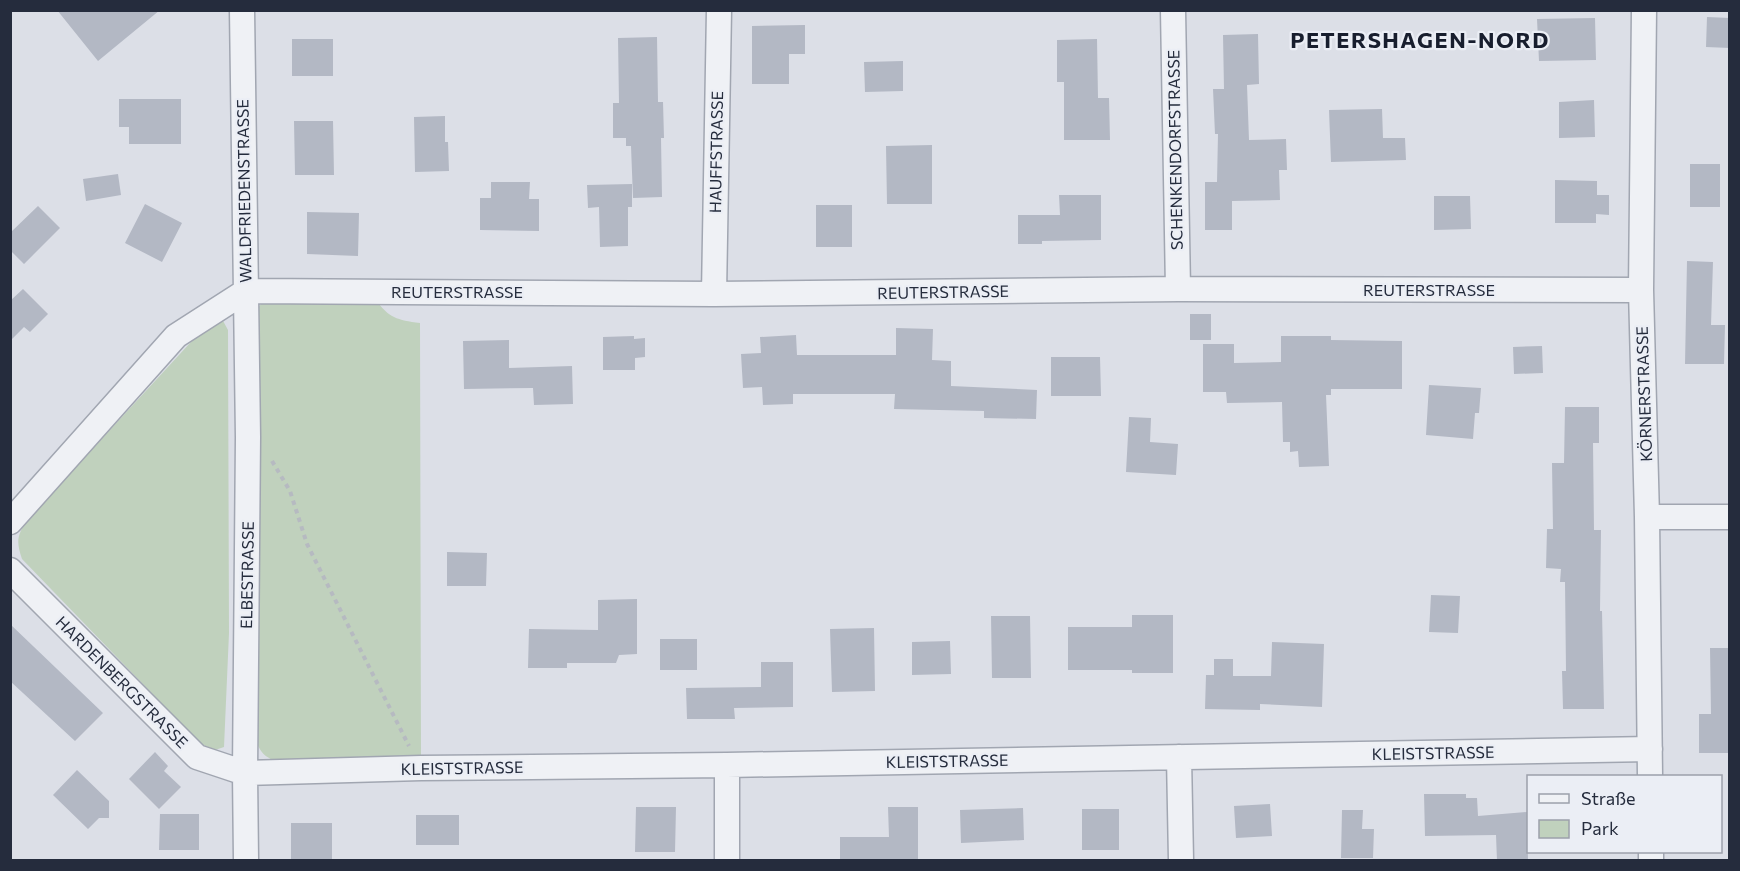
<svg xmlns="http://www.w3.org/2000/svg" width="1740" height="871" viewBox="0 0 1740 871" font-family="Commissioner,sans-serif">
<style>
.green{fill:#c0d1bd}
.building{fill:#b3b8c4}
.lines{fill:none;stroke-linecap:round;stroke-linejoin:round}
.street-casing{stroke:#a1a6b1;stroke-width:27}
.path{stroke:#b6bac1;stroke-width:4;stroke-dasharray:4.5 4.5;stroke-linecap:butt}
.street{stroke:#eff1f5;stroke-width:24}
.labels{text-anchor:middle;stroke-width:4.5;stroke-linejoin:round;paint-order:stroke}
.street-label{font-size:16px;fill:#252c3d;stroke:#ebeef5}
.district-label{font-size:22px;font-weight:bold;letter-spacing:1.5px;fill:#181e2e;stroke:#ebeef5}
</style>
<rect width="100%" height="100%" fill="#dcdfe7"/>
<path class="green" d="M375,299C389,318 397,320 420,323L421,759L278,762C264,757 260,752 255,738L256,311L260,305L266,301Z
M222,319L228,330L229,633L224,747L215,750L203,745L195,738L22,559C16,541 17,536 27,520L202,330Z"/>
<path class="building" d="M57,10H160L98,61Z
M1707,17L1730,18V48L1706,47Z
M1595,18L1596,60L1539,61L1537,19Z
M805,25V54H789V84H752V26Z
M1258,34L1259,84L1247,85L1249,140L1286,139L1287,170H1279L1280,200L1232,201V230H1205V182H1217L1218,134H1215L1213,89H1224L1223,35Z
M657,37L658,102H663L664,138H661L662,197L633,198L631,146H626V138H613V103H619L618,38Z
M292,39H333V76H292Z
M1097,39L1098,98H1109L1110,140H1064V82H1057V40Z
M903,61V91L865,92L864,62Z
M119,99H181V144H129V127H119Z
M1594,100L1595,137L1559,138V102Z
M1382,109L1383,138H1405L1406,160L1331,162L1329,110Z
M445,116V142H448L449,171L415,172L414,117Z
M294,121H333L334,175H295Z
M932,145V204H887L886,146Z
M1690,164H1720V207H1690Z
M118,174L121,195L86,201L83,179Z
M1555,180L1597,181V195H1609V215L1596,214V223H1555Z
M491,182H530L529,199H539V231L480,230V198H491Z
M632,184V207H628V246L600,247L599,207L588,208L587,185Z
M1059,195H1101V240L1042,241V244H1018V215H1060Z
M1434,196H1470L1471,229L1434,230Z
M145,204L182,223L162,262L125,243Z
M816,205H852V247H816Z
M38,206L60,228L24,264L10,250V233Z
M307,212L359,213L358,256L307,254Z
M1687,261L1713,262L1711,325H1725L1724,364H1685Z
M23,289L48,314L30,332L24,327L10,341V301Z
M1190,314H1211V340H1190Z
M896,328L933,329L932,360L951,361V386L1037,390L1036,419L984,418V411L894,409L895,394H793V404L763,405L762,387L743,388L741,354L761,353L760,337L796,335L797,355H896Z
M634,336V339L645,338V357L635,358V370H603V337Z
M1281,336H1331V340L1402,341V389H1331V395H1326L1329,466L1299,467L1298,451L1290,452V442H1283L1282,402L1227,403L1226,392H1203V344H1234V363L1281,362Z
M509,340V368L572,366L573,404L534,405L533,388L464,389L463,341Z
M1542,346L1543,373L1514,374L1513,347Z
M1051,357H1100L1101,396H1051Z
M1429,385L1481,388L1479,413H1475L1473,439L1426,435Z
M1565,407H1599V443H1593L1594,530H1601L1600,611H1602L1604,709H1563L1562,671H1566L1565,582H1560L1561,569L1546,568L1547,529H1553L1552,463H1564Z
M1129,417L1151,418L1150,442L1178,444L1176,475L1126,472Z
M447,552L487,553L486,586H447Z
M1431,595L1460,596L1458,633L1429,632Z
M637,599V654L619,655L616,663H567V668H528L529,629L598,630V600Z
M1132,615H1173V673H1132V670H1068V627H1132Z
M991,616H1030L1031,678H992Z
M10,624L103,713L75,741L10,681Z
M874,628L875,691L832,692L830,629Z
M660,639H697V670H660Z
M950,641L951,674L912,675V642Z
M1272,642L1324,644L1322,707L1260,704V710L1205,709L1206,675H1214V659H1233V676H1271Z
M1710,648H1730V753H1699V714H1711Z
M761,662H793V707L734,708L735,719H687L686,688L761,687Z
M155,752L168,766L164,771L181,787L159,809L129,779Z
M77,770L109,801V818H99L88,829L53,795Z
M1424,794H1466V798H1477L1478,816L1527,812L1528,861H1497L1496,835L1425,836Z
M1270,804L1272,836L1236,838L1234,806Z
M636,807H676L675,852H635Z
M888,807H918V861H840V837H889Z
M1023,808L1024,840L961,843L960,810Z
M1082,809H1119V850H1082Z
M1342,810H1363L1362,829H1374L1373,858H1341Z
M160,814H199V850H159Z
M416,815H459V845H416Z
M291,823H332V861H291Z"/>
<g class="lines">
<defs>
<path id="street" d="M242,10L248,437L245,773L246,860
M1173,10L1178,289
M1644,10L1641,290L1647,517L1650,776
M246,291L714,294L1178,289L1641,290
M714,294L719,10
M1647,517H1730
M10,522L176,336L246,291
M10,570L197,757L245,773L421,768L727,765L1650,749
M1179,757L1181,860
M1651,852V860
M727,860V765"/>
</defs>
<use href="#street" class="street-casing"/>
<path class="path" d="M272,461L290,491L307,544L409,746"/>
<use href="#street" class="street"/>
</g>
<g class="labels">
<g class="street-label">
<text transform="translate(1175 150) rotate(-91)" y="6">SCHENKENDORFSTRASSE</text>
<text transform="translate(716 152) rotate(-89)" y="6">HAUFFSTRASSE</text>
<text transform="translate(244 191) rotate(-91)" y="6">WALDFRIEDENSTRASSE</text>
<text x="1429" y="296">REUTERSTRASSE</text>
<text x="457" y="298">REUTERSTRASSE</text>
<text transform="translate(943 292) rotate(-1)" y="6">REUTERSTRASSE</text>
<text transform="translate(1644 394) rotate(-92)" y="6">KÖRNERSTRASSE</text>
<text transform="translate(247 575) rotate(-89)" y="6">ELBESTRASSE</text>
<text transform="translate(122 682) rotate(45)" y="6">HARDENBERGSTRASSE</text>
<text transform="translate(1433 753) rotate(-1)" y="6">KLEISTSTRASSE</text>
<text transform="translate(947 761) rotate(-1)" y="6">KLEISTSTRASSE</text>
<text transform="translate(462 768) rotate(-1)" y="6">KLEISTSTRASSE</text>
</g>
<g class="district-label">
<text x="1420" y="48">PETERSHAGEN-NORD</text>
</g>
</g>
<rect width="1740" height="871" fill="none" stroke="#252c3d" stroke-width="24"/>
<rect x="1527" y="775" width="195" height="78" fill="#ebeef5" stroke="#9ca0ab" stroke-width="1.5"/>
<rect x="1539" y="794" width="30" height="9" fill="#eff1f5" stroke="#9ca0ab" stroke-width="1.5"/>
<text x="1581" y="805" font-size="18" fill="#252c3d">Straße</text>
<rect x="1539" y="820" width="30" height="18" fill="#c0d1bd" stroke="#9ca0ab" stroke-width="1.5"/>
<text x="1581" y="835" font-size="18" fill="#252c3d">Park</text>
</svg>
